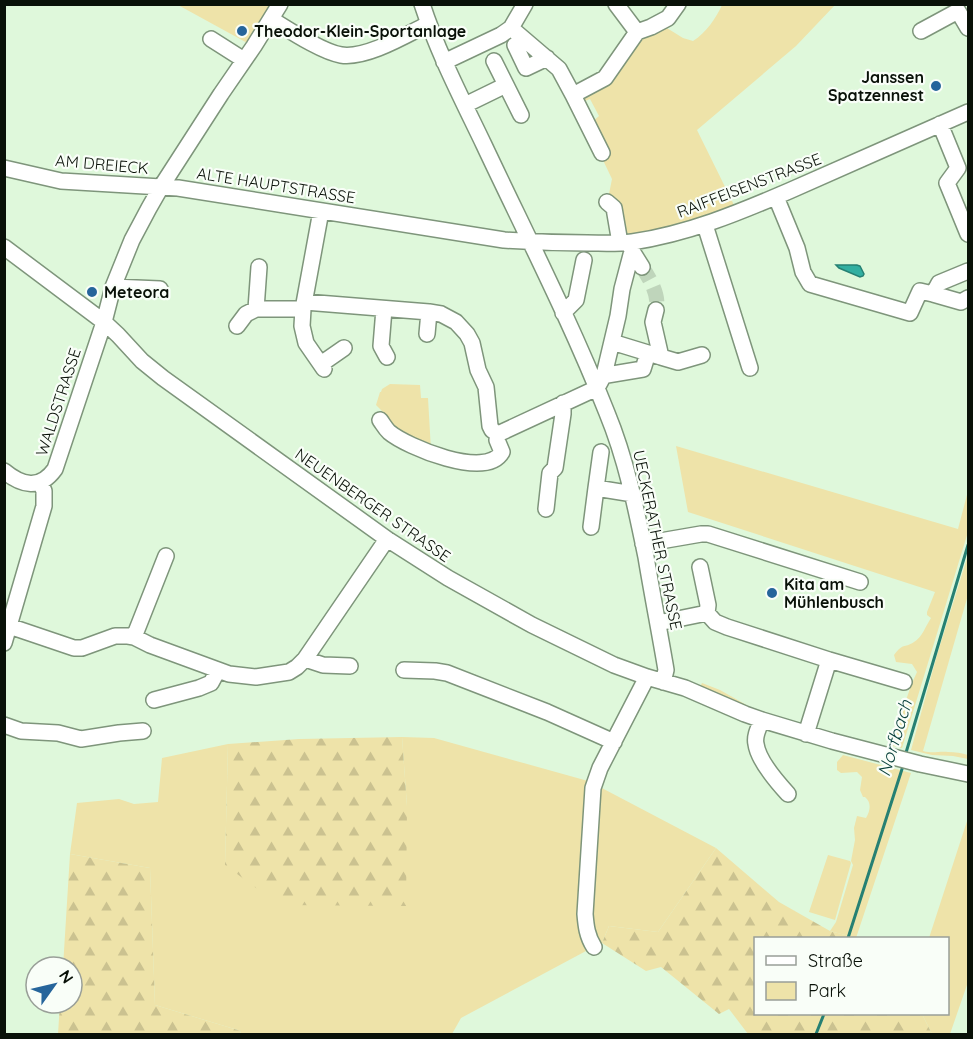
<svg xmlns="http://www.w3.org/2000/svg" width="973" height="1039" viewBox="0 0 973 1039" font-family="Quicksand,sans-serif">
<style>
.green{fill:#eee3a9}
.forest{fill:url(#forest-firs)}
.water{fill:url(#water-waves);stroke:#268073;stroke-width:1.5}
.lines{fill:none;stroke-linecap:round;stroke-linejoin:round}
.stream{stroke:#268073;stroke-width:3}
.minor-tunnel{stroke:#bfd5bb;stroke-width:15;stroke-dasharray:15 8;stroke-linecap:butt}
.minor-casing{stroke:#7e957b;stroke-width:18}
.minor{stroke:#fff;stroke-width:15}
.poi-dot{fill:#26659b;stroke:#f9fef8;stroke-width:2}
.labels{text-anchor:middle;stroke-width:4.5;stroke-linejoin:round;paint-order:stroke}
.poi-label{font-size:16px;font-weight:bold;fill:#091108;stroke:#f9fef8;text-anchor:start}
.street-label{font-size:16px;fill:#091108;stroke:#f9fef8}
.water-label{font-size:18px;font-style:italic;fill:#063e39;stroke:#f9fef8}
</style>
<defs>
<pattern id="forest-firs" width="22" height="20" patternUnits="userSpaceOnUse" patternTransform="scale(1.5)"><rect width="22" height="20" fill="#eee3a9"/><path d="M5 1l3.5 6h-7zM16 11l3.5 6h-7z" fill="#cbc290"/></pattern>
<pattern id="water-waves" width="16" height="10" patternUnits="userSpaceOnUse" patternTransform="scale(1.5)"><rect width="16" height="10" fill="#32afa1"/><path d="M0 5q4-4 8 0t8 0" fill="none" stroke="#298d81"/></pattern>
</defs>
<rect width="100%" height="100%" fill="#dff8db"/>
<path class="green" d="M178,5H275L251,45Z
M722,5H835L796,46L697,130L734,205C699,219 659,232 622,234L609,194L612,179L602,158L591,123L599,116L590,99L583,102L581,96L631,44L662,25L683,38L693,41C706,33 716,18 722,5Z
M390,384L420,385L421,398H428L431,450L390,428L386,415L376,405L380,392H381L382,389Z
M676,446L958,529L968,491V532L902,748L893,746C900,721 906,695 917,672L912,664L896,662L894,655C904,642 903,649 914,642C922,638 926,625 931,618L927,615V612L935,592L688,512Z
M968,555V595L923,751C934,754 938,751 948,752C955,752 962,753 968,755V759L953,756L932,755L911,750L937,655Z
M702,683L720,690L750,707L799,724L742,707L717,693L700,687Z
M402,737L434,738L588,781L584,820L580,928L582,942L586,951L461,1018L452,1034H240L241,1031L155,1005L150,868L70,854L77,803L119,799L134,804L158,802L162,758L228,744L225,865L407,806Z
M843,755L911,773L856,938L830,931L836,922L853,865L851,861L855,840L854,828L857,816L866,818C870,811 872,803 865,797H863L860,790L862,777L857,772L841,773L837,770V762Z
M598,786L716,848L658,932L609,926L602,943L599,944L590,930Z
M968,818V982L950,1034H932L922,1014H948V938H929Z
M828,855L850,861L851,863L835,920L809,912Z"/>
<path class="forest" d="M402,737L407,806L406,906L279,905L225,865L228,744L299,739Z
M716,848L779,902L830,931L857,938H756V1014H922L932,1034H748L729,1009L719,1014L661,967L646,971L602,943L609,926L658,932Z
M70,854L150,868L155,1005L241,1031L240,1034H58L60,1003H72V967H63Z"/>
<path class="water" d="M836,265H857L860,266L864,274L863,276L860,277L839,268Z"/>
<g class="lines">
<path class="stream" d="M905,756L968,545
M848,938L903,766
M816,1034L824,1014"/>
<path class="minor-tunnel" d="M642,267C650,279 660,296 656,310"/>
<defs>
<path id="minor" d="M422,4C438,53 462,99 484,145C526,234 571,322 607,413C626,459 636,508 646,557C652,593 659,629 665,664L666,670L663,682
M616,4L637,32
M271,19C289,30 322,52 341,55C366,59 406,35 428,24
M511,28L559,69L573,95L602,153
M921,31L958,11L968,28
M211,39L244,60
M515,45L526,68L547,58
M494,61L521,115
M444,62L501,35L511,28L525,4
M573,95L605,78L637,32L651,27L668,18L678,4
M465,105L506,85
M940,124L958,168L947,183L968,234
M4,168L61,181L178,188L504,240C532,242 559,243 587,243C602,243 617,244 632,242C687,234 738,213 789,191C849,165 908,138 968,112
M776,197L797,248L803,272L810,284L910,313L920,291L933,294L939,283L968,271
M607,202L614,208L620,243
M321,211L303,309L302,326L306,343L324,369
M705,225L750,368
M630,245L632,251L642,267
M4,247L104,322L118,335L142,361L163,378L387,539L448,578L532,625L614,665L647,677L685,688L745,714L762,720L832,741L920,764L968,774
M259,267L256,309H303
M113,287L160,289
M933,294L961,302L968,298
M305,302L429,312L441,314L456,322L467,334L472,343L478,370L486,387L490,426L492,430L498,434
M384,309L381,346L387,357
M563,313L576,300L584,260
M237,326L246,314L256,309
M427,334L429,312
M612,342L661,357L653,322L656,310
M661,357L678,362L702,355
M321,364L344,348
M607,375L643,369L648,353
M380,420C383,424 385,428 389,432C407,447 486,480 502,452L497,440L498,434L597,388L604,375L618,316L622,289L632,251
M601,452L596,488L633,494
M4,471C22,486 40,490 55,469L104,322L113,287L132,240L149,208L161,187L221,94L254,46L280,4
M546,509L550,473L555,468L563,414V403
M591,527L596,488
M643,544L701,534H708L860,582
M700,567L708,605L707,613
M707,613L715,622L727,627L829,660L904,682
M658,623L707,613
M9,626L74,648H82L115,636H128L134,637L150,645L229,674L256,677L289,672L297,667L305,659L387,539
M134,637L166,556
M4,643L44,506V491L40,482
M305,659L323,665L350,666
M404,670L435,671L447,673L547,712L614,742
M154,700L199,688L211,683L218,670
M762,720C759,727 754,736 756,744C758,760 777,782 788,794
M4,725L21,731L58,733L81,739L119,733L143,731
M806,734L829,660
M594,947C587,936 586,926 585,914L593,788L600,768L647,677"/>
</defs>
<use href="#minor" class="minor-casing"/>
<use href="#minor" class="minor"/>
</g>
<g class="poi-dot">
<circle cx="242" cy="31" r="6"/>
<circle cx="936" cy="86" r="6"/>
<circle cx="92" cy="292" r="6"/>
<circle cx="772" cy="593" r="6"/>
</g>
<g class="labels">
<g class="poi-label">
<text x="254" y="37">Theodor-Klein-Sportanlage</text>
<text x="924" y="83" text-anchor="end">Janssen<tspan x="924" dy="18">Spatzennest</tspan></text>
<text x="104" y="298">Meteora</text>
<text x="784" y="590">Kita am<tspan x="784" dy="18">Mühlenbusch</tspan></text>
</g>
<g class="street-label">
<text transform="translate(102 164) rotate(5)" y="6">AM DREIECK</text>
<text transform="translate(276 185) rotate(9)" y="6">ALTE HAUPTSTRASSE</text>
<text transform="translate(749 185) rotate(-21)" y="6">RAIFFEISENSTRASSE</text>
<text transform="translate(58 402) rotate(-72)" y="6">WALDSTRASSE</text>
<text transform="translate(373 505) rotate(35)" y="6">NEUENBERGER STRASSE</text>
<text transform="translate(658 540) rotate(78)" y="6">UECKERATHER STRASSE</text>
</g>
<g class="water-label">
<text transform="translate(895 738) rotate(-73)" y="6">Norfbach</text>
</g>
</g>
<rect width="973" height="1039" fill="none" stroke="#091108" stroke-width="12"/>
<rect x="754" y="937" width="195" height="78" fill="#f9fef8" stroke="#999f98" stroke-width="1.5"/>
<rect x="766" y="956" width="30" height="9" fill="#ffffff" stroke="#999f98" stroke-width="1.5"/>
<text x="808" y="967" font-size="18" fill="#091108">Straße</text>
<rect x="766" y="982" width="30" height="18" fill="#eee3a9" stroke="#999f98" stroke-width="1.5"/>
<text x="808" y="997" font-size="18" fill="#091108">Park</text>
<g transform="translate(54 985) rotate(56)"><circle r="28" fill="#f9fef8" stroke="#999f98" stroke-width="1.5"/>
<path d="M0-4.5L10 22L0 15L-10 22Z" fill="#26659b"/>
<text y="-9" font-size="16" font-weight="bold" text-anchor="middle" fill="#091108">N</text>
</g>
</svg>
